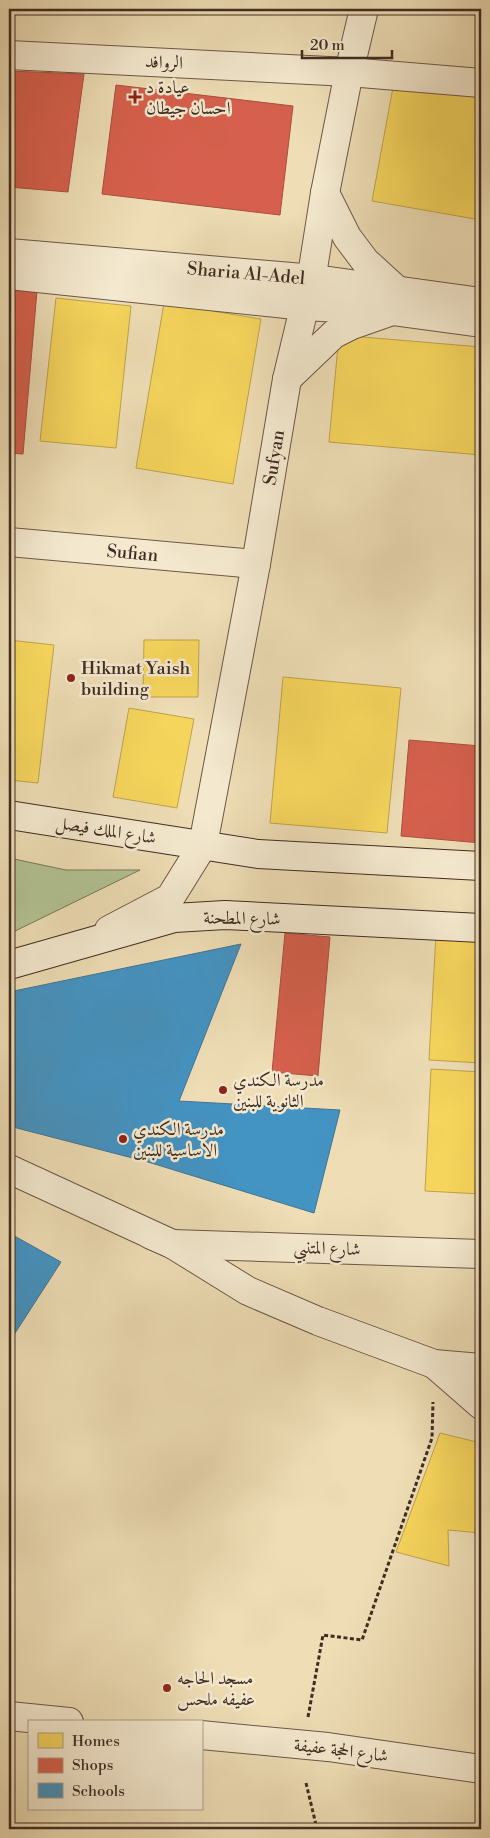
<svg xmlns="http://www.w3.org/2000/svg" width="490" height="1838" viewBox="0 0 490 1838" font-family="'Libre Bodoni',Amiri,serif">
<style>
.green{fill:#b2c293;stroke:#79775b}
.homes{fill:#f6d55c;stroke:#bfa24b}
.shops{fill:#d6604d;stroke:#a95040}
.schools{fill:#4393c3;stroke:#427493}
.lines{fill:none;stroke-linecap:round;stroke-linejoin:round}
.minor-casing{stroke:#6c5848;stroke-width:30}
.tertiary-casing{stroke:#6c5848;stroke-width:30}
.secondary-casing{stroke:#402c23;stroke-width:30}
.path{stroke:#402c23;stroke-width:3;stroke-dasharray:4 2.5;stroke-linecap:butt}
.minor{stroke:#f4e9cf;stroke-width:28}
.tertiary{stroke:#f4e9cf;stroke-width:28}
.secondary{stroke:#f4e9cf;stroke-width:28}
.poi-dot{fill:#8f2418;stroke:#f4e9cf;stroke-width:2}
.labels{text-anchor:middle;stroke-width:5;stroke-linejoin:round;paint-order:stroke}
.street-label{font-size:18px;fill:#402c23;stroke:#f4e9cf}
.poi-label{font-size:18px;fill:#402c23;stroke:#f4e9cf;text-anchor:start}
</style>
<rect width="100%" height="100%" fill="#eeddb5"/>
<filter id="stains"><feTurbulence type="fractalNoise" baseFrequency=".004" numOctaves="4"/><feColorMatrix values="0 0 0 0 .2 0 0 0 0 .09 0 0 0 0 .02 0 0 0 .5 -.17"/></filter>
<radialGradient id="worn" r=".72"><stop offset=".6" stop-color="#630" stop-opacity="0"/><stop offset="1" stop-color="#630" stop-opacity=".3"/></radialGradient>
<path class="green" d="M9,858L66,870H140L9,934Z"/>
<path class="homes" d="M394,82L481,97V220L372,201Z
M56,298L131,306L116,448L40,441Z
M164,303L261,319L233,484L136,468Z
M339,335L481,347V455L329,442Z
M9,640L54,645L38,783L9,780Z
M144,640H199L198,697H143Z
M283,677L401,688L387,833L270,823Z
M129,708L194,719L177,808L113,797Z
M436,934L481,936V1063L429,1060Z
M431,1069L481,1072V1194L425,1191Z
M440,1433L481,1443V1533L448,1530L449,1566L396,1552Z"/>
<path class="shops" d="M9,71L84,74L68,192L9,187Z
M116,85L293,106L280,215L102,194Z
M9,289L37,291L23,454L9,453Z
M409,740L481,746V843L401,836Z
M285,933L330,937L318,1076L272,1072Z"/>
<path class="schools" d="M241,944L179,1101L340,1110L314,1213L148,1162L9,1126V992Z
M9,1233L61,1262L10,1341H9Z"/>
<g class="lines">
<defs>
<g id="minor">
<path d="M9,55L349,72L481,83"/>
<path id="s1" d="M9,253L315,279L481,302"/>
<path d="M9,275L305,306L392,311L481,323"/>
<path id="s2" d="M9,542L256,564"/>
<path d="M109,930L170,898L203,845"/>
<path d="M151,1235L172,1244L248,1291L318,1321L434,1364L481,1368"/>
<path d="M173,1244L481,1254"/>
<path d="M434,1364L481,1405"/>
<path d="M9,1716L69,1722"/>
<path d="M201,1735L328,1747L481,1769"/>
</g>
<g id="tertiary">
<path d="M325,193L347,237L365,261L399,292"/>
<path d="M287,379L334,334L352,325L392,311"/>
<path id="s3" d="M203,845L256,564L287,379L312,275L325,193L349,72L364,9"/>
<path d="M9,1169L172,1244"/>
</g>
<path id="secondary" d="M9,815L258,854L481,866
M9,965L174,918L225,915L481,928"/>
</defs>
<use href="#minor" class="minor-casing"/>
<use href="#tertiary" class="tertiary-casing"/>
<use href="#secondary" class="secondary-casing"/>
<path class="path" d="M308,1717L323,1635L362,1640L432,1438L433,1402
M306,1783L317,1829"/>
<use href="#minor" class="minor"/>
<use href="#tertiary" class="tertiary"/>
<use href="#secondary" class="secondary"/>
</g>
<g class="poi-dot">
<path d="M132.5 89.5h5v5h5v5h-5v5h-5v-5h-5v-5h5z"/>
<circle cx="71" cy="678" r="5"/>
<circle cx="223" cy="1090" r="5"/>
<circle cx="123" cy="1139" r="5"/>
<circle cx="167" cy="1688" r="5"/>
</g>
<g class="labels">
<g class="street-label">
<text transform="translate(164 62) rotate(3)" y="6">الروافد</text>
<text dy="6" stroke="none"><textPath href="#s1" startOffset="238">Sharia Al-Adel</textPath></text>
<text dy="6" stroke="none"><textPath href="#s3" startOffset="394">Sufyan</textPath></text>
<text dy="6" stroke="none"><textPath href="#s2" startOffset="124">Sufian</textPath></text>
<text transform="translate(106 830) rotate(9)" y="6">شارع الملك فيصل</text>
<text transform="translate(242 918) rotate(1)" y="6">شارع المطحنة</text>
<text transform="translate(327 1248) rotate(2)" y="6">شارع المتنبي</text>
<text transform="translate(341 1750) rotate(7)" y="6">شارع الحجة عفيفة</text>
</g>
<g class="poi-label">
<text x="146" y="93">عيادة د<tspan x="146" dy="21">احسان جيطان</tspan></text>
<text x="81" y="674">Hikmat Yaish<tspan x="81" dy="21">building</tspan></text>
<text x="233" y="1086">مدرسة الكندي<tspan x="233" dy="21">الثانوية للبنين</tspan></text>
<text x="133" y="1135">مدرسة الكندي<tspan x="133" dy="21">الاساسية للبنين</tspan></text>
<text x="177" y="1684">مسجد الحاجه<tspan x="177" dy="21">عفيفه ملحس</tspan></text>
</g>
</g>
<rect width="490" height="1838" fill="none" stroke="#eeddb5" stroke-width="30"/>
<rect x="10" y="10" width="470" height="1818" fill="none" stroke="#402c23" stroke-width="2.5"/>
<rect x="15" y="15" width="460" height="1808" fill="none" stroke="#402c23"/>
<rect x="28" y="1720" width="175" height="90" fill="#f4e9cf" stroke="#ac9d8a"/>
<rect x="38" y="1733" width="25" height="15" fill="#f6d55c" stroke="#ac9d8a"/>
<text x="72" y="1746" font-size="15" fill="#402c23">Homes</text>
<rect x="38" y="1758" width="25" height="15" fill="#d6604d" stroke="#ac9d8a"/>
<text x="72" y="1770" font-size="15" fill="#402c23">Shops</text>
<rect x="38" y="1783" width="25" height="15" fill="#4393c3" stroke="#ac9d8a"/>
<text x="72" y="1796" font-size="15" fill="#402c23">Schools</text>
<path d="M302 50v8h90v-8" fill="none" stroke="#402c23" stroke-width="2.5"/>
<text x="310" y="50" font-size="15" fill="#402c23" stroke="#f4e9cf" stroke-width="4" paint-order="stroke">20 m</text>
<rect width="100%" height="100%" filter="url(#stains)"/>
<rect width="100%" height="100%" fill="url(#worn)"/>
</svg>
